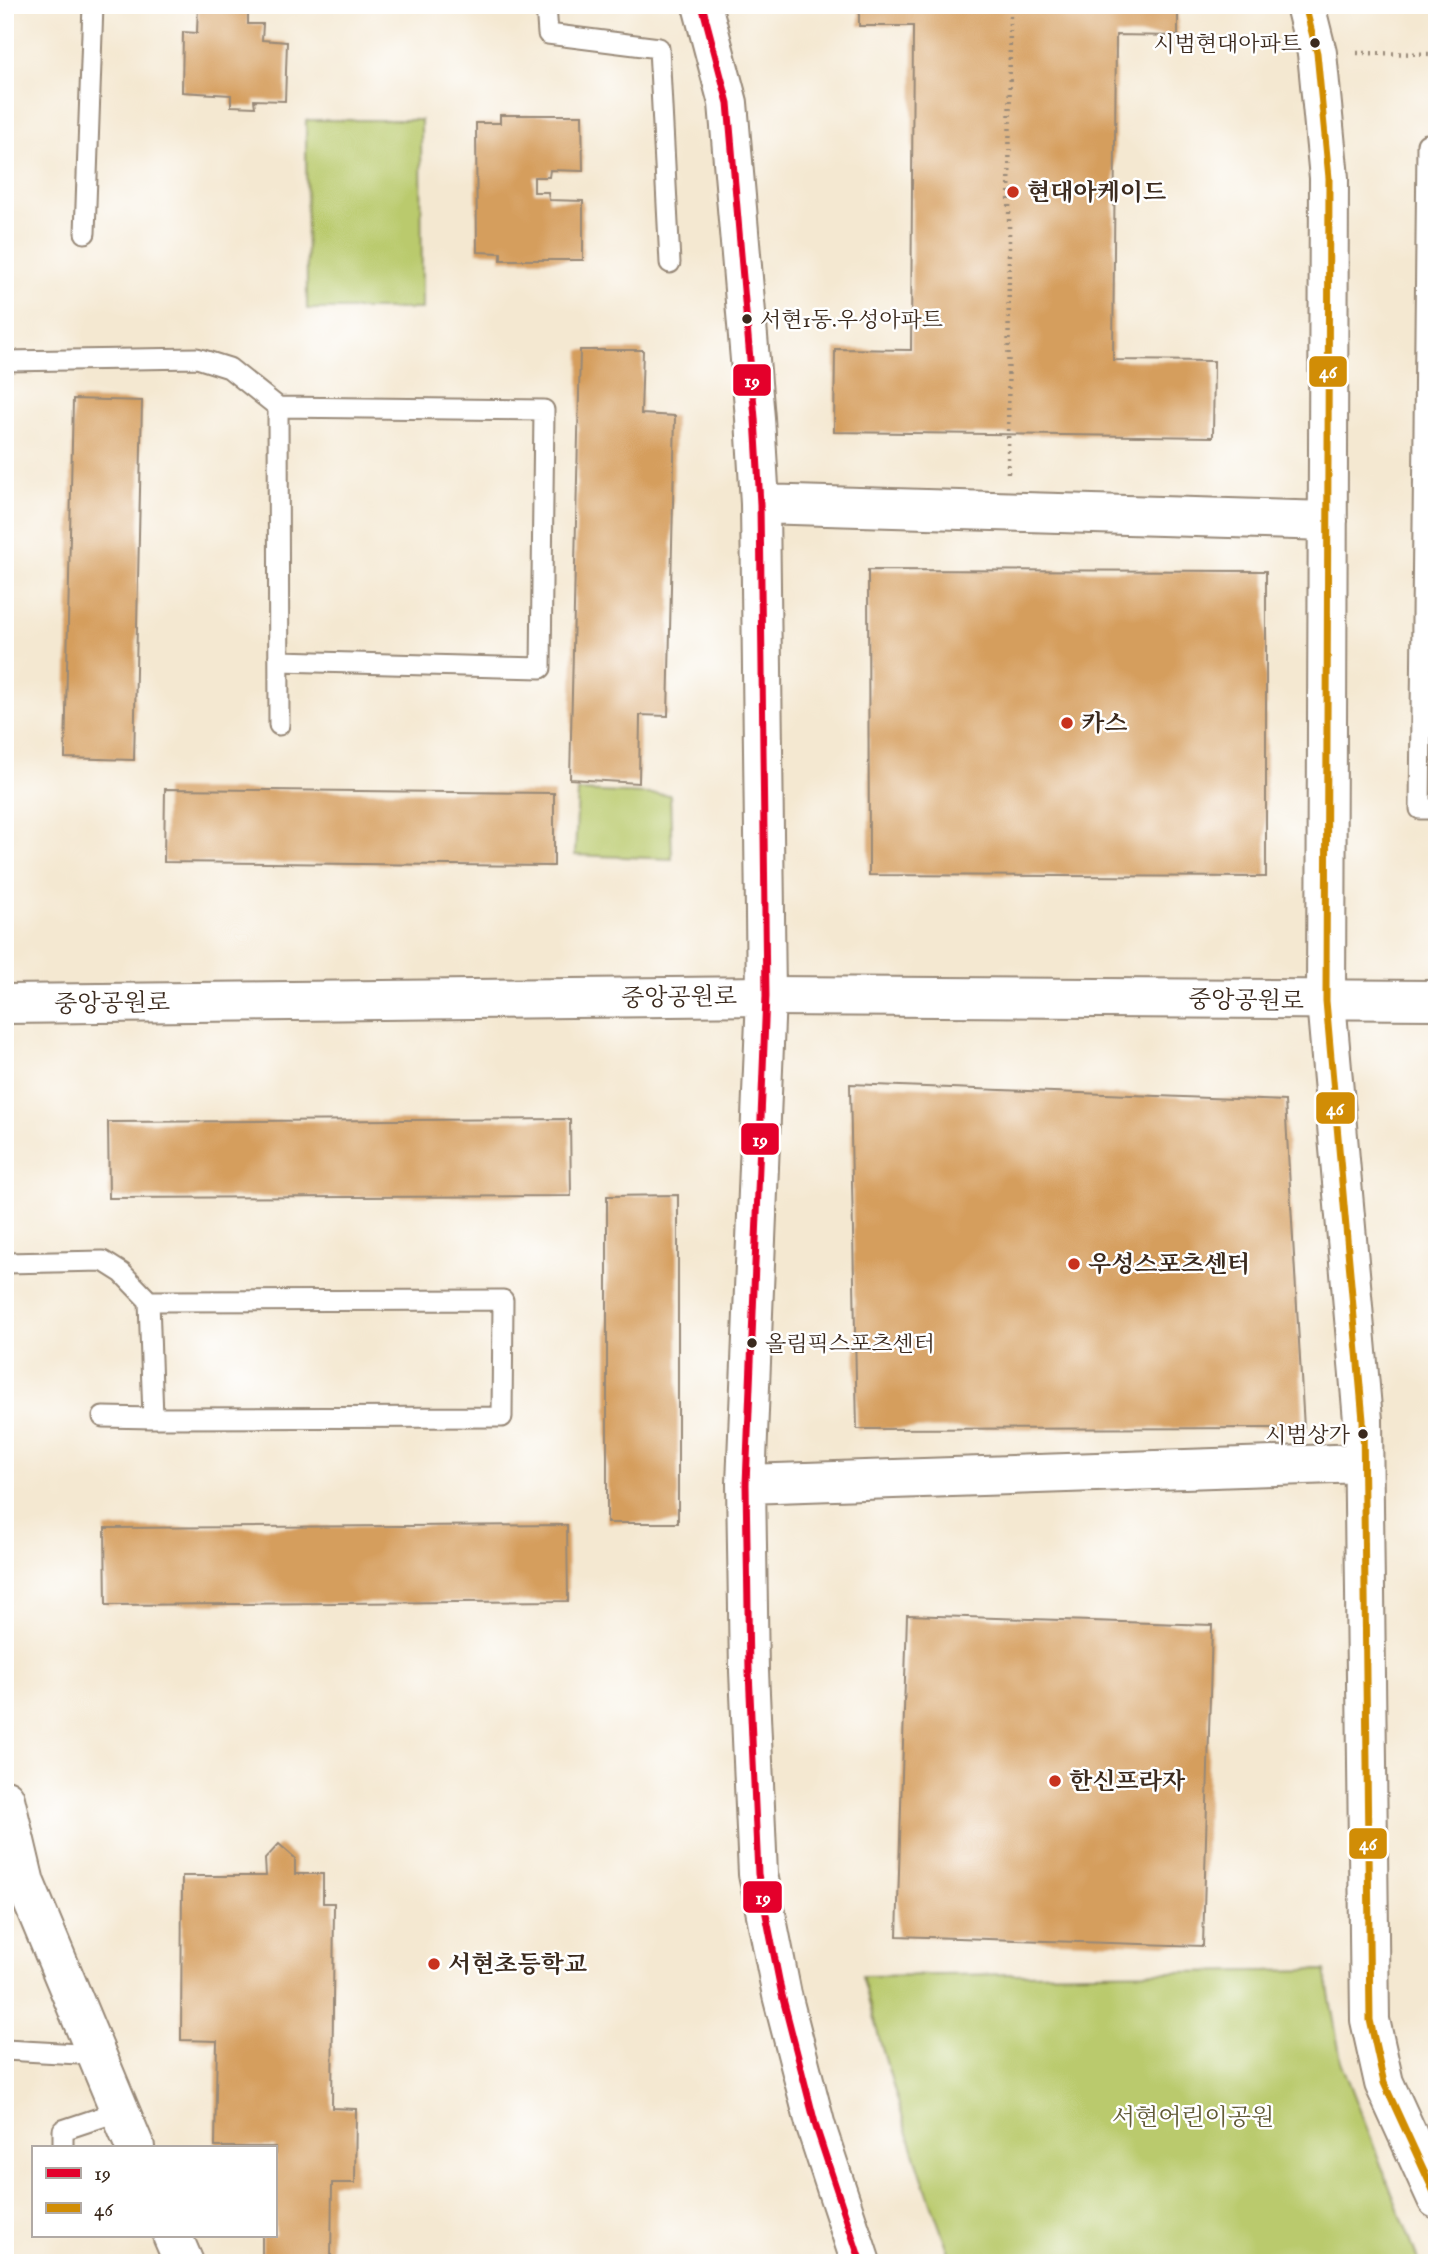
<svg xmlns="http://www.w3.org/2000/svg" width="1442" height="2268" viewBox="0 0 1442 2268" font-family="'IM FELL English','Noto Serif KR',serif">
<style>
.green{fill:#baca6d;stroke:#7a7a46;stroke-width:2}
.building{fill:#d59e5d}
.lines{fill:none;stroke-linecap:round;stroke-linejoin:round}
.service-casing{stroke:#988978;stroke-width:23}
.minor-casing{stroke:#988978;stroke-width:42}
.tertiary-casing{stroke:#988978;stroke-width:42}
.path{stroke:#988978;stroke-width:4.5;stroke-dasharray:2 5;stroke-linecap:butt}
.service{stroke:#fff;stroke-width:19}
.minor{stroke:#fff;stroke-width:38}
.tertiary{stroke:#fff;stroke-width:38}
.bus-1-casing{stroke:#fff;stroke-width:12}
.bus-2-casing{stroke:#fff;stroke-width:12}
.bus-1{stroke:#e4002b;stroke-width:7}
.bus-2{stroke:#d18d06;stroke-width:7}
.bus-dot{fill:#3b2a1e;stroke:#fff;stroke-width:2.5}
.poi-dot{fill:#c8321e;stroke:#fff;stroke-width:2.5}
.labels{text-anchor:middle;stroke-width:5;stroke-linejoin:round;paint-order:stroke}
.bus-label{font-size:22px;fill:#3b2a1e;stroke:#fff;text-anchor:end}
.poi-label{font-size:24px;font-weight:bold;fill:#3b2a1e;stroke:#fff;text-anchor:start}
.street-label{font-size:24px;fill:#3b2a1e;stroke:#fff}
.park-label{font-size:24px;fill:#615a36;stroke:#fff}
.line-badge{stroke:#fff;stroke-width:2.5}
.badge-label{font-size:19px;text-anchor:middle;font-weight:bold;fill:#fff}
</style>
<rect width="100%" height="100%" fill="#fff"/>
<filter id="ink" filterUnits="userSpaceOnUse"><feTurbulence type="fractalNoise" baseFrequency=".0143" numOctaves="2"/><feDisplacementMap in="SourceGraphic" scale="14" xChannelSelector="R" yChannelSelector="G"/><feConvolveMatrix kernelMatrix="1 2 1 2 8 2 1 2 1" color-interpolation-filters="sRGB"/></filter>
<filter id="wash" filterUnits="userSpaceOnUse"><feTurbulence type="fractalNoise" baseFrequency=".00686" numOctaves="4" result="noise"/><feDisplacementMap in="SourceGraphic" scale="28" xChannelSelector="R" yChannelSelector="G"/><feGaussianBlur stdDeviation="1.57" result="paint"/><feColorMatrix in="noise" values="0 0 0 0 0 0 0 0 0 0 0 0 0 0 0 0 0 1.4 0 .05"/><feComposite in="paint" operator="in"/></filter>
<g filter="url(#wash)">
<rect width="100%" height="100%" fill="#f4e8d1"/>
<path class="green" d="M306,120H421L422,309H307Z
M578,791L670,795L672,859L575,855Z
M1325,1970L1341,2061L1419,2263H953C917,2169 888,2073 862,1976Z"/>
<g id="blocks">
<path class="building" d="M198,5H262V9L248,8V24H263L262,40L287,42L285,101L254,100L255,107L231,106V95L182,92L183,32L197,33Z
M859,5H1178V36L1116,35L1113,360L1214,361L1213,437L834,432L835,349L911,350L913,26H859Z
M500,115H582L583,171L550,170L549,177H534V192H548L549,200L583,201V260H501V253L477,252L476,123H500Z
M580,350H643L641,414L675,416L668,716L640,715L639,783L570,779Z
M73,399L142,401L134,760L65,758Z
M868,570L1266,571V877L869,875Z
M165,789L554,793V866L164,862Z
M850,1084L1285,1101L1304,1428L857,1429Z
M570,1119L571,1196L109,1198L108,1122Z
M678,1195V1523H607V1196Z
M567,1525L568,1601L106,1605L105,1528Z
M907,1615L1212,1625L1203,1946L897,1936Z
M279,1844L295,1858V1874H323V1903H334L332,2108L356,2109L355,2183H332L331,2263H262V2235H275V2147H215L217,2041L181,2040L182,1876H266L265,1859Z"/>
</g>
</g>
<g filter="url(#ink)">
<use href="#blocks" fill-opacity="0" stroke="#988978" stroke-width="2"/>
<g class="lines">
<defs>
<path id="service" d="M546,5L548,34L659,48L670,263
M1427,144L1420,809H1437
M85,233L93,5
M5,361L197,358L229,368L278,407L279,725
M278,407L544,410L541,668L280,661
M5,1263L103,1261L122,1273L149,1301L153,1418L502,1417L503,1300L149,1301
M103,1417L153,1418
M5,2050L97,2055
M63,2147V2130L120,2111"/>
<path id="minor" d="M702,5L728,103L755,418L760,504L766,996L746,1484L749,1671L758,1874L782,1995L816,2127L861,2263
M1305,5L1317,53L1329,178L1326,1001L1363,1420L1370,2020L1384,2083L1437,2199
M760,504L1328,521
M746,1484L1363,1463
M5,1799L25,1883L135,2147
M172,2235L184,2263"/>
<path id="tertiary" d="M5,1004L766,996L1437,1000"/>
</defs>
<use href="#service" class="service-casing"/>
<use href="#minor" class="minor-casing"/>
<use href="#tertiary" class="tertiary-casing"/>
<path class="path" d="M1357,53L1437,54
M1008,473L1010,5"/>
<use href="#service" class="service"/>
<use href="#minor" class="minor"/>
<use href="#tertiary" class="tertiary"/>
<defs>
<path id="bus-1" d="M702,5L728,103L755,418L760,504L766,996L746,1484L749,1671L758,1874L782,1995L816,2127L861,2263"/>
<path id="bus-2" d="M1305,5L1317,53L1329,178L1326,1001L1363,1420L1370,2020L1384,2083L1437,2199"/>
</defs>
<use href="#bus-1" class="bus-1-casing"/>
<use href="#bus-2" class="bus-2-casing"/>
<use href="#bus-1" class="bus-1"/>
<use href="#bus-2" class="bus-2"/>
</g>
</g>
<g class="bus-dot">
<circle cx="1315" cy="43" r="6"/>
<circle cx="747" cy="319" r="6"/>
<circle cx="752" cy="1343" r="6"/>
<circle cx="1363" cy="1434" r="6"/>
</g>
<g class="poi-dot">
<circle cx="1013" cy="192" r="7"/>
<circle cx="1067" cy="723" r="7"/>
<circle cx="1074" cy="1264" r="7"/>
<circle cx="1055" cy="1781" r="7"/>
<circle cx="434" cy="1964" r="7"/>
</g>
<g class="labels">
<g class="bus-label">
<text x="1302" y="51">시범현대아파트</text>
<text x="760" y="327" text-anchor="start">서현1동.우성아파트</text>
<text x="765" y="1351" text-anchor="start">올림픽스포츠센터</text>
<text x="1350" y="1442">시범상가</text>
</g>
<g class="poi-label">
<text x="1027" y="200">현대아케이드</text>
<text x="1081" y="731">카스</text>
<text x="1088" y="1272">우성스포츠센터</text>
<text x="1069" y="1789">한신프라자</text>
<text x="448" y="1972">서현초등학교</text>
</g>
<g class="street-label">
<text transform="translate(679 997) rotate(-1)" y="8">중앙공원로</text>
<text transform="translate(1246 1000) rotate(1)" y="8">중앙공원로</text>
<text transform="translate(112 1003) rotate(-1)" y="8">중앙공원로</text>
</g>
<g class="park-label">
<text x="1193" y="2125">서현어린이공원</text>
</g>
</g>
<g class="line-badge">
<rect x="1308" y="355" width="40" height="33" rx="7" fill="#d18d06"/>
<rect x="732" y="363" width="40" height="34" rx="7" fill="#e4002b"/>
<rect x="1315" y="1091" width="41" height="34" rx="7" fill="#d18d06"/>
<rect x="740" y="1122" width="40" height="34" rx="7" fill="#e4002b"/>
<rect x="1348" y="1827" width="40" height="33" rx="7" fill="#d18d06"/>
<rect x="742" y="1880" width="41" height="34" rx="7" fill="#e4002b"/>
</g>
<g class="badge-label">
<text x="1328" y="378">46</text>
<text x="752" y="387">19</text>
<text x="1335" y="1115">46</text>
<text x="760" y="1146">19</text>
<text x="1368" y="1850">46</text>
<text x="763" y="1904">19</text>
</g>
<rect width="1442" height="2268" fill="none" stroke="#fff" stroke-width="28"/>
<rect x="32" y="2146" width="245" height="91" fill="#ffffff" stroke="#b1aaa5" stroke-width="2"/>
<rect x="46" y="2168" width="35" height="10" fill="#e4002b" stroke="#b1aaa5" stroke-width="2"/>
<text x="94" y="2180" font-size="21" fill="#3b2a1e">19</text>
<rect x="46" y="2203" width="35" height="10" fill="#d18d06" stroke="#b1aaa5" stroke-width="2"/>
<text x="94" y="2216" font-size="21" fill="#3b2a1e">46</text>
</svg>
